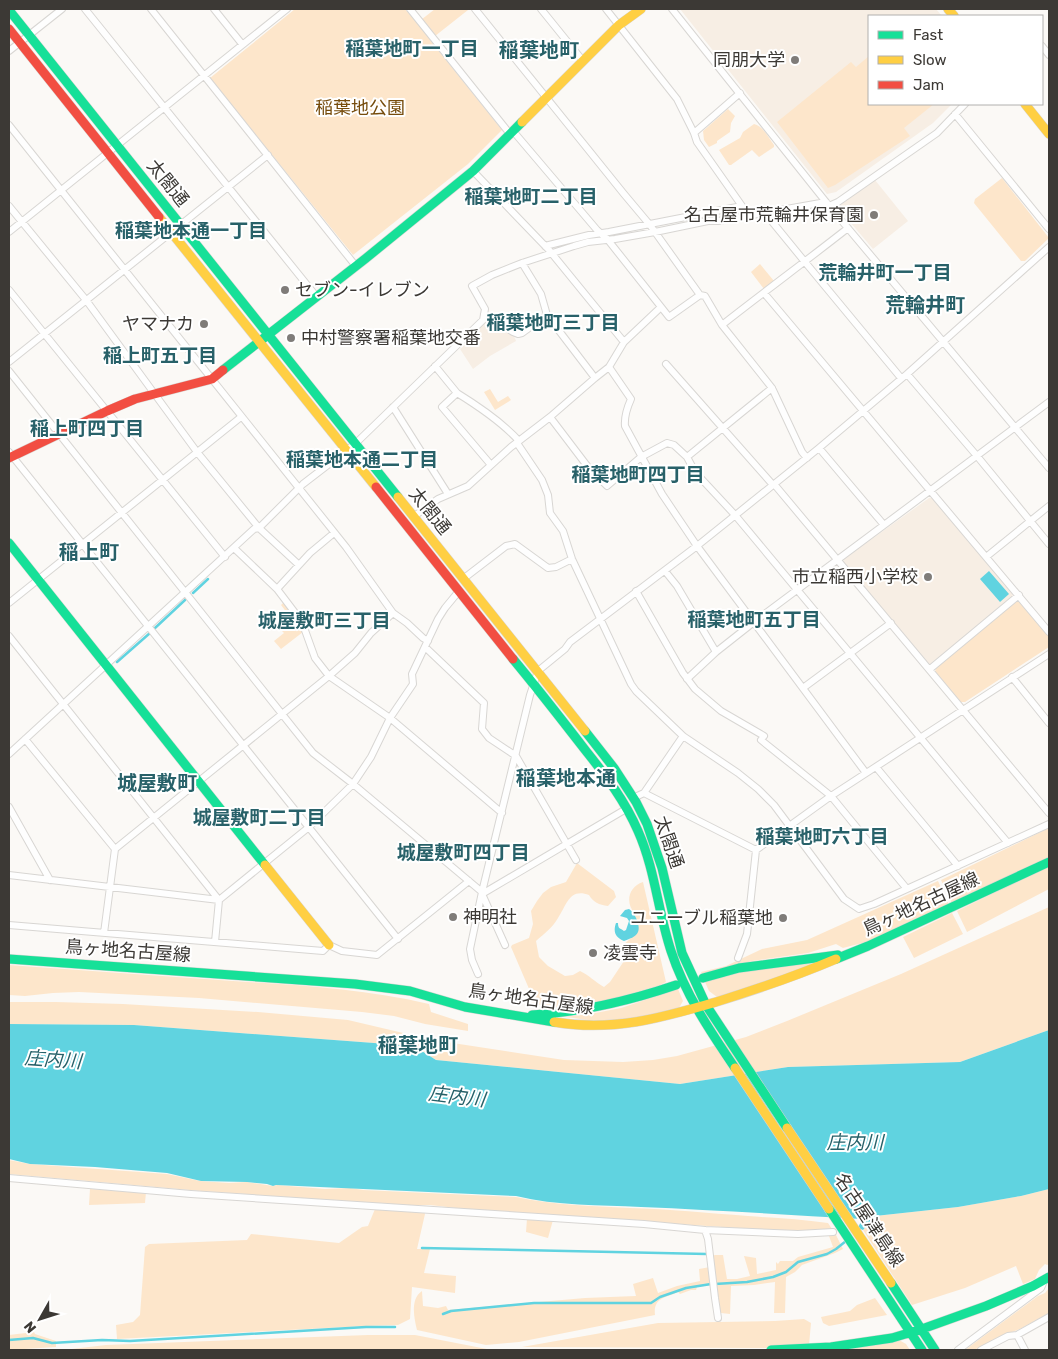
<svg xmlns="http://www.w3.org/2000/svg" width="1058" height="1359" viewBox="0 0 1058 1359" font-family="Rubik,'Noto Sans JP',sans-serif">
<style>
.built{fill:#f7eee4}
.green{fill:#fde6cb}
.water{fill:#60d3e0}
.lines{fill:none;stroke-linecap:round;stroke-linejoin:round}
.stream{stroke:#60d3e0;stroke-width:2.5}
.street-casing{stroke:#d8d6d3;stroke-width:8}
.fast-casing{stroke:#d8d6d3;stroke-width:10}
.slow-casing{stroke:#d8d6d3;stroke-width:10}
.jam-casing{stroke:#d8d6d3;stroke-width:10}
.street{stroke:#fefefe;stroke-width:6}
.fast{stroke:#16e098;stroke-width:9}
.slow{stroke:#ffcf43;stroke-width:9}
.jam{stroke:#f24e42;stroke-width:9}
.poi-dot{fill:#7f7c79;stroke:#fff;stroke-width:2}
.labels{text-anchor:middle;stroke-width:4;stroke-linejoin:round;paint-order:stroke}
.poi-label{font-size:18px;fill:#3c3935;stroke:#fff;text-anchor:end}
.park-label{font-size:18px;fill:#764c0c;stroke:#fff}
.street-label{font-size:18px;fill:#3c3935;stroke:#fff}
.neighbourhood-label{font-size:19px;font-weight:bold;fill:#286169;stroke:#fff}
.water-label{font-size:19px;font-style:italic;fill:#266169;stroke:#fff}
.quarter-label{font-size:20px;font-weight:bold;fill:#286169;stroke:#fff}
</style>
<rect width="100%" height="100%" fill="#fbf9f6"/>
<path class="built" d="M680,9H936L942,16H869V104H952L933,123L836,192L827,194Z
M875,180L908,221L873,249L839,209V206Z
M489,319L514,336L516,341L490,356L473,369L460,349Z
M929,498H933L1012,592L1013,597L932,665L929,664L843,562L844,559Z"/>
<path class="green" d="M295,9H405L417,23L435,9H467L468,10L430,40L502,130L468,164L353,255L210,78Z
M869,56V104H934L904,128L910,136L835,185L828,188L777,122L851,62L856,67Z
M728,109L735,116L731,123L730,132L717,141V143L709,147L704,140L703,131Z
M754,124C763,126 769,138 774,145V147L759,157L752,150L731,165H729L719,150L740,138L743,132Z
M1002,178L1049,238L1025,261H1021L974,203L975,199Z
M760,264L774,281L764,289L751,272Z
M490,389L498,402L508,396L511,400L495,410L484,392Z
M1016,601H1019L1049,637V647L965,702H961L935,672L936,668Z
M284,602L299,623L303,632L281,649L274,641L284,633L282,631L294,622L281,605Z
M1049,828V857L952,904L941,880Z
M577,863L614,891L616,897L608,906C599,905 593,902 589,895C569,888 567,905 558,918C553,927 544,934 536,941L539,957L548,966L565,976L573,975L580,971C589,975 595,982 604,987L610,982L630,952L624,950L622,946L631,938L635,914C625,903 628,887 643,882L666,982L658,986C624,995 566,1017 531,1002L533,998L511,947L512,945L529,938L533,924L531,911L537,901L543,893L551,887L566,882Z
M1049,866V889L967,932L957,911Z
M938,881L949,905L866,942L843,948L836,944L808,953L752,961L702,974L701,972L726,966L762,949L807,940Z
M1049,907V1030L960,1062L788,1067L680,1084L436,1060L414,1046L134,1025L9,1024V1002H56L123,1004L258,1012L348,1020L433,1040L564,1060L623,1062L653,1060L677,1056L746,1037L787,1021L901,974Z
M952,913L963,934L914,958L903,937Z
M815,963C784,978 750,987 717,997L709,991L705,982L740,972L759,969Z
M9,965C83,970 158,976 233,981C298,985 365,989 429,1004L431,1012L468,1024V1031L425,1024L394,1016L362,1012L199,998L79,992L53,993L25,996L9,995Z
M678,989L683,1001L679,1008C655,1015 629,1021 603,1021C590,1021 577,1018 564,1017L590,1014L621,1008Z
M9,1160L30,1164L167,1174L200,1181L229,1183L247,1182L273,1186L277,1185L325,1189L351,1188L363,1190L516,1197C553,1205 592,1206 630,1208C669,1209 708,1213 748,1216C774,1218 801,1219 828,1223L832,1229L806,1231L767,1230L483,1211L430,1205H391L284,1199L246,1194L201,1191L9,1174Z
M90,1189L146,1192L145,1203L89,1205Z
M1049,1189V1264L1047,1265L1045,1264L1039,1270L1035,1279L1023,1284L1016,1266L965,1288L912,1305L863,1230L875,1216L958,1207L1021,1196Z
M375,1209L424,1211L425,1214L417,1249H430L424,1273L456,1276L455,1293L412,1287L410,1319L398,1325L366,1326L117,1339L116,1325L133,1322L140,1315L145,1247L149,1244L247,1240L251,1234L339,1243L362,1227L368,1226Z
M527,1219L553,1220L548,1238L526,1232Z
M836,1235L843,1249L835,1253L802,1265L795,1272L786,1277L785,1313H774L775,1282L754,1285L731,1286L730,1314L721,1313L719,1309L712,1256L715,1255H723L727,1279H737L750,1276L744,1256L756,1258L757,1274L776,1270V1262L778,1264L780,1261H793L798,1257L833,1247L829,1236Z
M710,1267L711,1285L697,1287L696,1290H691L680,1294L678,1292C665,1298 653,1298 655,1315L519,1342L486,1345L417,1330C414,1318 410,1299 422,1291L423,1306L438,1308L446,1306L448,1310L585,1298L636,1296L633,1284L653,1278L658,1293L677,1286L700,1281L699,1269Z
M1049,1288V1313L1020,1329L1012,1332L974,1350H965L1038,1296L1045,1293Z
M875,1298L887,1315L829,1326L823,1323L821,1317L850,1311L857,1305Z
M804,1319L811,1323L809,1345L767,1348L522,1347L658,1323L775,1321Z
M34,1332L35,1334L56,1341V1347L9,1350V1335Z
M368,1335H415L492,1350H63L106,1345Z
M899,1340L906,1344L910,1350H828Z"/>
<path class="water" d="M989,571L1009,594L1000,602L980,579Z
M629,909C634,912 641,925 638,932C636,937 629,939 624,941C615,937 613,932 616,923H618C618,929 620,928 624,931L626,930L629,921L627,918L620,916L625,910Z
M9,1024L134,1025L414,1046L436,1060L680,1084L788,1067L960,1062L1049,1030V1189L1021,1196L958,1207L875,1216L863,1230L858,1228L862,1219C788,1215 715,1210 641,1207C599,1205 557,1206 516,1196L276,1185L273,1186L267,1184L247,1182L201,1181L167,1173L95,1167L30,1164L9,1159Z"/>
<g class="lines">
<path class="stream" d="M193,593L208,579
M155,628L185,600
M117,662L150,633
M422,1248L707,1254
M715,1284L747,1282L773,1277L786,1272L798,1262L827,1254L836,1249L846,1241
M443,1314L451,1311L534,1303H651L660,1297L686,1288L711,1284
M9,1340L33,1338L52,1343L102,1340L130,1341L366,1327H395"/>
<defs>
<path id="street" d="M85,9L316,296
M151,9L355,265
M214,9L242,44
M410,9L510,134
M475,9L624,194L650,225L700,295L705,296L722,325L772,388L802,452L807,458
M541,9L583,61
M672,9L826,202L1049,468
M1042,46L1049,55
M9,51L62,9
M955,114L1049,229
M9,125L346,547L393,613L407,623L423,638L428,641
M513,131L597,230L608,240L669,317L700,295
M694,133L740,93
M473,171L549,250L624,342
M9,206L86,300L197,452L259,528L299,565
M829,206L838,202L937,133L965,104
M765,213L805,262L901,378
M9,232L287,9
M545,246L589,235L609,232L742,206L697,142L694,133L677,99L606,9
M522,263L541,294L547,315L595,378
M9,290L225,557
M764,293L1049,632
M484,314L513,332L518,334L522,333L547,315
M722,325C764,292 806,261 848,228
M9,362L268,155
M666,364L773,485
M435,366L457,393
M609,367L631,399C627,408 624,416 625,426L662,494L697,546L866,773
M9,371L313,753L353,784L482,892
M907,374L977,456L1049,544
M772,388L687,457L695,472L735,515L1008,843
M393,407L448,494
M550,417L588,467L607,486L641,457L667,443L674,445L687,457
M517,443L542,480L548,495L550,513L563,531L572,559L631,684L636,691L683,736L738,773L758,789L774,805L844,899L859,909L874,904L1049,824
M819,448L884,525
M9,452L398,939
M491,465L442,407L457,393C478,406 503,423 519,441
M774,484L1049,813
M413,517L438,499L468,486L511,447L550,417L595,378L609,367L624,342L661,307
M234,548L277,589L302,622L315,658L329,676L390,718L502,813
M986,557L1049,506
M665,571L677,586L716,652
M463,579L506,546L515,544L548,568L556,567L572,559
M277,589L310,553L334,533
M636,591L683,673L695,689L721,711L764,736
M9,603L241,417
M9,636L219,900L9,875
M425,647L484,703L482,729L489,738L516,756L576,860
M930,669L1019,595
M1012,677L1049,723
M687,679L716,652L754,622L1049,402
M803,688L891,623
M25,739L115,849
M761,740L831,796L907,889
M9,754L254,529L259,528L303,484L355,444L483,320L485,309L472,286L492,275L522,263L574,246L588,242L615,239L655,232L708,221H718L826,202
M876,767L958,866
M644,793L756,850
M633,798L644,793L683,736
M9,807L50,880
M9,925L323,951L329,945L342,951L377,955L469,881
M104,933L115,849L329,676L355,653L371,633L393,613
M215,942L219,900L309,827L353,784L371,757L390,718L413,684L412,674L438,619L445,608L459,591
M505,945L482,894L626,809
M738,958L747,934L756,850L831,796L1049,654
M478,974L472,960L470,949L482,892L530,695L538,671L565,649L570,642L697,546L819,448L907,374L1049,247
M9,1178L191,1194L644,1224L705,1230L798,1234L833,1232
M705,1230L708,1239L715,1298L718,1318
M1017,1335L1025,1350
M958,1350L1041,1288L1045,1279
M981,1350L1008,1336L1017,1335L1049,1317"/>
<path id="fast" d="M9,10L398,497
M223,370L365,259L473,171L522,122
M9,543L265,865
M513,659C538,689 562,720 586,751C606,776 625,801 638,831C655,869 658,912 671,951C685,994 710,1031 735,1068
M585,731L614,768L636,802L647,824L662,868L682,953L706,1005L787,1128
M9,959L355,984L410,991L465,1007L554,1022
M836,959L868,946L1049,862
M703,978L739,968L838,955
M532,1015C582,1012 629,1001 676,985
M829,1209L922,1350
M891,1283L935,1350
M771,1350L831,1347L892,1338L922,1329L986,1306L1033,1286L1049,1277"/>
<path id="slow" d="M948,9L954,16
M1025,104L1049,134
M522,122L619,25L641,9
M159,217L376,487
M398,497L585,731
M265,865L329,945
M554,1022C613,1032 661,1018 716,1002C758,989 796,976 836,959
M735,1068L829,1209
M787,1128L891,1283"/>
<path id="jam" d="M9,29L159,217
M9,458L107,411L135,399L212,379L223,370
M376,487L513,659"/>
</defs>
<use href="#street" class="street-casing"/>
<use href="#fast" class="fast-casing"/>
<use href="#slow" class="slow-casing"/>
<use href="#jam" class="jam-casing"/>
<use href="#street" class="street"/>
<use href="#fast" class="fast"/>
<use href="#slow" class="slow"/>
<use href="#jam" class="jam"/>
</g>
<g class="poi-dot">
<circle cx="795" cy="60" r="5"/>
<circle cx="874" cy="215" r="5"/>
<circle cx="285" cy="290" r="5"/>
<circle cx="204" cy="324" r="5"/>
<circle cx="291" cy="338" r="5"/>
<circle cx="928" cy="577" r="5"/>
<circle cx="453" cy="917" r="5"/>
<circle cx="783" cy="918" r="5"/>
<circle cx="593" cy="953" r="5"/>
</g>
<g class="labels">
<g class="poi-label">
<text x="785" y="66">同朋大学</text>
<text x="864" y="221">名古屋市荒輪井保育園</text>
<text x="295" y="296" text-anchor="start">セブン-イレブン</text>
<text x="194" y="330">ヤマナカ</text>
<text x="301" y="344" text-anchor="start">中村警察署稲葉地交番</text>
<text x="918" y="583">市立稲西小学校</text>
<text x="463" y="923" text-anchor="start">神明社</text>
<text x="773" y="924">ユニーブル稲葉地</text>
<text x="603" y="959" text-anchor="start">凌雲寺</text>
</g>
<g class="park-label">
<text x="360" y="114">稲葉地公園</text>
</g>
<g class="street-label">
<text transform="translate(168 183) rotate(51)" y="6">太閤通</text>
<text transform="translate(430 511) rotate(51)" y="6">太閤通</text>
<text transform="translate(669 842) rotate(71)" y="6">太閤通</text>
<text transform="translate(921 904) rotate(-25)" y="6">鳥ヶ地名古屋線</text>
<text transform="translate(128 951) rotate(4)" y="6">鳥ヶ地名古屋線</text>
<text transform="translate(531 999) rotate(8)" y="6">鳥ヶ地名古屋線</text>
<text transform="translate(869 1220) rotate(56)" y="6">名古屋津島線</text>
</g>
<g class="neighbourhood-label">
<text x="412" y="55">稲葉地町一丁目</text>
<text x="531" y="203">稲葉地町二丁目</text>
<text x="191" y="237">稲葉地本通一丁目</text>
<text x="885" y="279">荒輪井町一丁目</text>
<text x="553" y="329">稲葉地町三丁目</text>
<text x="160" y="362">稲上町五丁目</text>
<text x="87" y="435">稲上町四丁目</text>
<text x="362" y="466">稲葉地本通二丁目</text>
<text x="638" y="481">稲葉地町四丁目</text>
<text x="754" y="626">稲葉地町五丁目</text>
<text x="324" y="627">城屋敷町三丁目</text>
<text x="259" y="824">城屋敷町二丁目</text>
<text x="822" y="843">稲葉地町六丁目</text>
<text x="463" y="859">城屋敷町四丁目</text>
</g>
<g class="water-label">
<text transform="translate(53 1059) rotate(4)" y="7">庄内川</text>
<text transform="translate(457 1096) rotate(7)" y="7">庄内川</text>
<text x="855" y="1149">庄内川</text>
</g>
<g class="quarter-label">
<text x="539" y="57">稲葉地町</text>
<text x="925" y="312">荒輪井町</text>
<text x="89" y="559">稲上町</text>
<text x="566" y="785">稲葉地本通</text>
<text x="157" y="790">城屋敷町</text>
<text x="418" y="1052">稲葉地町</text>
</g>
</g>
<rect width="1058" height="1359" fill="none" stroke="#3c3935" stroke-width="20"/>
<rect x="868" y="15" width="175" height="90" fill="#ffffff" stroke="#b1b0ae"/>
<rect x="878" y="31" width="25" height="8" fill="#16e098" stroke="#b1b0ae"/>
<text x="913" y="40" font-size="15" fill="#3c3935">Fast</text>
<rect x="878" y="56" width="25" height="8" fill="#ffcf43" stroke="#b1b0ae"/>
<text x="913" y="65" font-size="15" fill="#3c3935">Slow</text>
<rect x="878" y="81" width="25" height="8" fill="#f24e42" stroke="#b1b0ae"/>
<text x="913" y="90" font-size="15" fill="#3c3935">Jam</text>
<g transform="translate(40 1319) rotate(231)" stroke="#ffffff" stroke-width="4" paint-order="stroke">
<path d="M0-4L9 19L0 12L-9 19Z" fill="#3c3935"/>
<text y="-8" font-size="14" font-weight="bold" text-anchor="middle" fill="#3c3935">N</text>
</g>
</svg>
